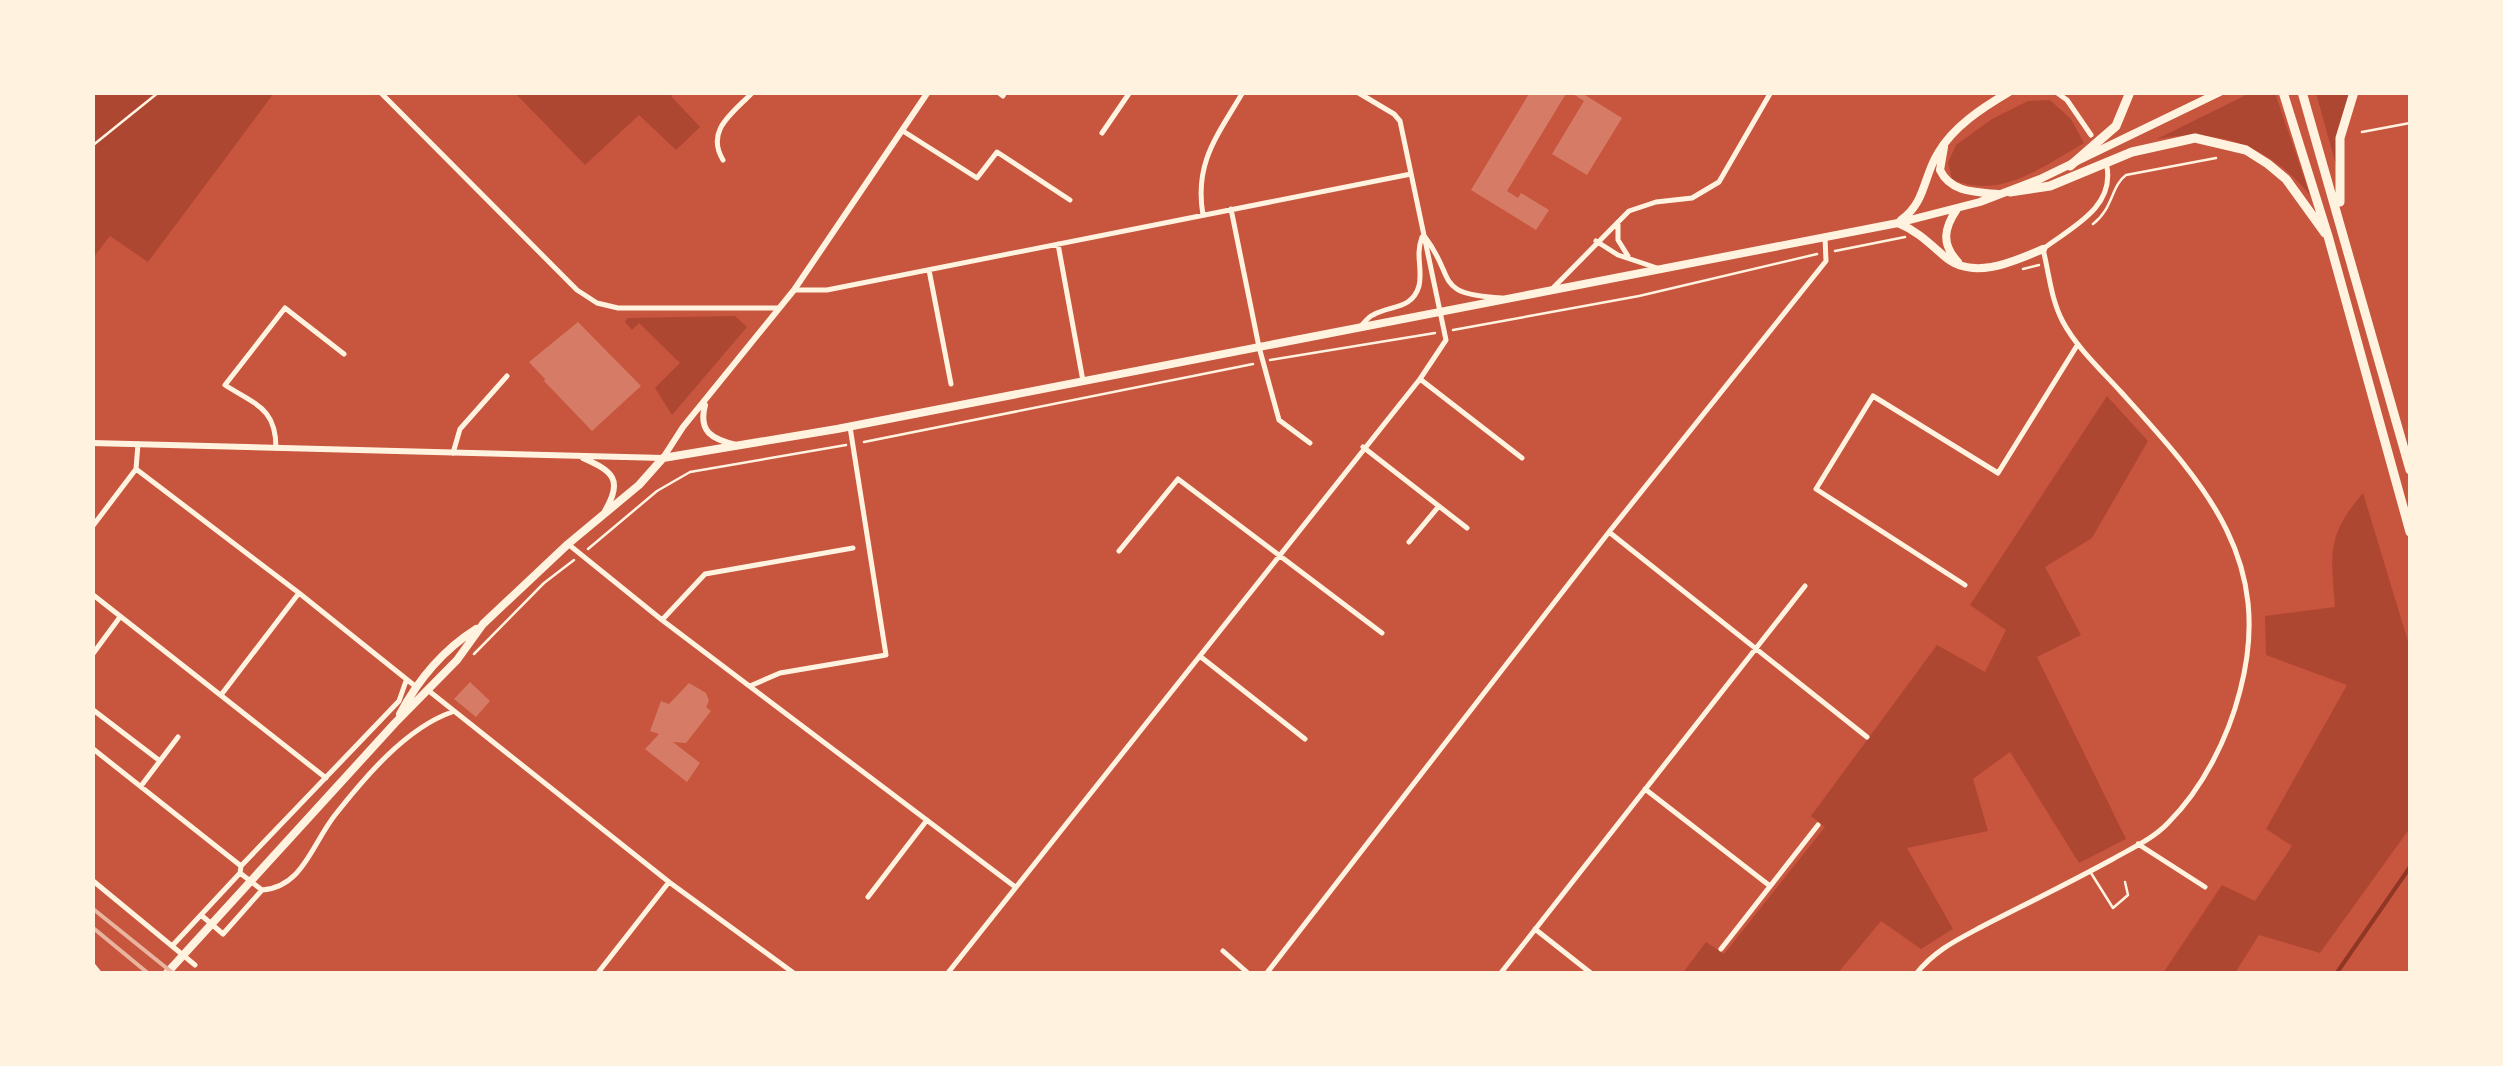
<svg xmlns="http://www.w3.org/2000/svg" width="2503" height="1066" viewBox="0 0 2503 1066" font-family="'DM Sans',sans-serif">
<style>
.green{fill:#ae4732}
.lines{fill:none;stroke-linecap:round;stroke-linejoin:round}
.stream{stroke:#8f3625;stroke-width:4}
.building{fill:#d67c66}
.path{stroke:#fff3e0;stroke-width:2.5}
.service{stroke:#fff3e0;stroke-width:2.5}
.minor{stroke:#fff3e0;stroke-width:5}
.tertiary{stroke:#fff3e0;stroke-width:6}
.secondary{stroke:#fff3e0;stroke-width:8}
.trunk{stroke:#fff3e0;stroke-width:9}
.rail{stroke:#e9b49f;stroke-width:4}
</style>
<rect width="100%" height="100%" fill="#c8553d"/>
<path class="green" d="M93,93H274L148,262L110,236L93,258Z
M515,93H674L671,96L700,127L676,150L639,115L585,165Z
M2250,93H2275L2310,195C2269,146 2220,127 2157,139Z
M2316,93H2352L2336,165Z
M2050,100L2071,119L2084,143C2044,166 1998,201 1952,179L1948,163L1956,145L1992,119L2028,101Z
M735,316L747,327L672,415L655,388L680,363L639,323L632,330L625,322L627,318Z
M2107,396L2148,441L2092,538L2045,567L2081,635L2037,657L2126,839L2079,863L2010,752L1973,779L1988,831L1907,848L1953,929L1921,949L1881,921L1838,973L1682,974L1706,942L1724,954L1825,827L1811,816L1937,645L1985,672L2006,630L1970,605Z
M2363,493L2410,648V828L2320,953L2259,935L2235,973H2163L2222,885L2255,901L2292,846L2266,829L2347,685L2266,655L2265,616L2335,607C2331,554 2326,536 2363,493Z"/>
<g class="lines">
<path class="stream" d="M2336,974L2410,867"/>
</g>
<path class="building" d="M1530,92H1567L1507,191L1518,198L1521,193L1549,210L1536,230L1471,190Z
M1570,92H1580L1622,118L1587,175L1552,154L1584,101Z
M578,322L641,386L592,431L544,381L545,379L529,362Z
M470,682L490,701L476,717L454,699Z
M689,683L706,693L709,701L706,707L711,711L686,743L673,742L700,763L687,782L645,749L659,734L650,731L661,701L669,704Z"/>
<g class="lines">
<path class="path" d="M2362,132L2410,123
M92,146L159,92
M2093,224C2113,209 2111,186 2126,175L2216,158
M1835,251L1905,237
M2023,269L2039,265
M1453,330L1639,296L1817,254
M1270,360L1435,333
M864,442L1253,364
M588,549L657,491L690,472L846,445
M474,654L544,583L574,560"/>
<path class="service" d="M2091,873L2113,908L2128,895L2125,882"/>
<path class="minor" d="M380,92L577,290L597,303L618,308H779
M998,92L1003,96L1005,92
M2056,92L2067,100L2091,135
M903,131L977,178L997,152L1070,200
M1102,133L1130,92
M723,160C705,130 733,113 753,92
M1231,209L1259,347L1279,420L1310,443
M1203,215C1194,163 1217,136 1243,92
M1618,222V240L1628,256
M1425,237C1457,279 1432,294 1502,298
M1596,241L1618,255L1657,268
M1058,244L1083,381
M929,270L951,384
M1554,287L1629,211L1656,202L1692,198L1719,182L1771,92
M796,290H827L1411,174
M1361,326C1365,322 1368,317 1373,315C1390,305 1412,310 1419,286C1423,269 1415,256 1422,237
M1420,379L1522,458
M138,444L136,469L299,593L415,686
M1363,447L1467,528
M276,448C276,408 256,405 225,385L285,308L344,354
M453,453L460,429L507,376
M92,527L136,469
M1609,532L1867,737
M1409,542L1439,506
M568,544L662,620L1014,886
M1119,551L1178,479L1382,633
M1965,585L1816,489L1873,396L1998,473L2078,344
M92,594L326,778
M662,620L705,574L853,548
M92,655L120,617
M1201,657L1305,739
M750,686L780,673L886,655L850,427
M429,691L669,882L795,974
M221,695L299,593
M92,709L160,761
M92,748L241,866
M141,786L178,737
M1645,789L1770,886
M2138,844L2205,887
M240,873L262,890C303,887 312,844 335,815C365,777 406,728 452,712
M92,880L195,965
M868,897L927,820
M201,915L223,934L262,890
M1535,929L1592,974
M172,946L240,873L241,866L399,701L406,681
M1721,949L1818,825
M1223,951L1249,974
M92,964L100,974
M597,974L669,882
M947,974L1420,379L1446,340L1400,121L1394,114L1357,92
M1266,974L1609,532L1826,261L1825,238
M1500,974L1805,586
M1916,974C1935,950 1957,940 1983,926C2026,904 2069,883 2111,860C2130,849 2153,839 2168,823C2203,788 2228,738 2240,691C2275,558 2204,484 2121,392C2101,370 2077,348 2063,322C2051,300 2049,273 2043,249C2072,227 2114,208 2107,167"/>
<path class="tertiary" d="M705,405C698,432 712,439 736,445
M92,443L663,458L683,427L794,290L928,92
M583,458C612,471 624,479 605,511"/>
<path class="secondary" d="M1944,147L1940,170C1951,193 1976,192 1998,194
M1957,209C1944,228 1941,244 1958,262
M1901,220C1926,202 1923,177 1938,153C1954,126 1982,108 2009,92
M1898,223C1917,231 1928,242 1944,256C1972,281 2013,262 2043,249
M400,714C418,680 443,650 476,629
M166,974L395,723L457,660L483,624L568,544L639,485L663,458L837,429L1898,223L1980,202L2040,179L2220,92"/>
<path class="trunk" d="M2283,92L2328,236L2410,532
M2302,92L2410,470
M2070,166L2116,126L2130,92
M2010,192L2050,186L2132,152L2195,138L2246,150L2268,164L2286,179L2325,233
M2340,202V138L2354,92"/>
<path class="rail" d="M92,908L174,974
M92,927L149,974"/>
</g>
<rect width="2503" height="1066" fill="none" stroke="#fff3e0" stroke-width="190"/>
</svg>
